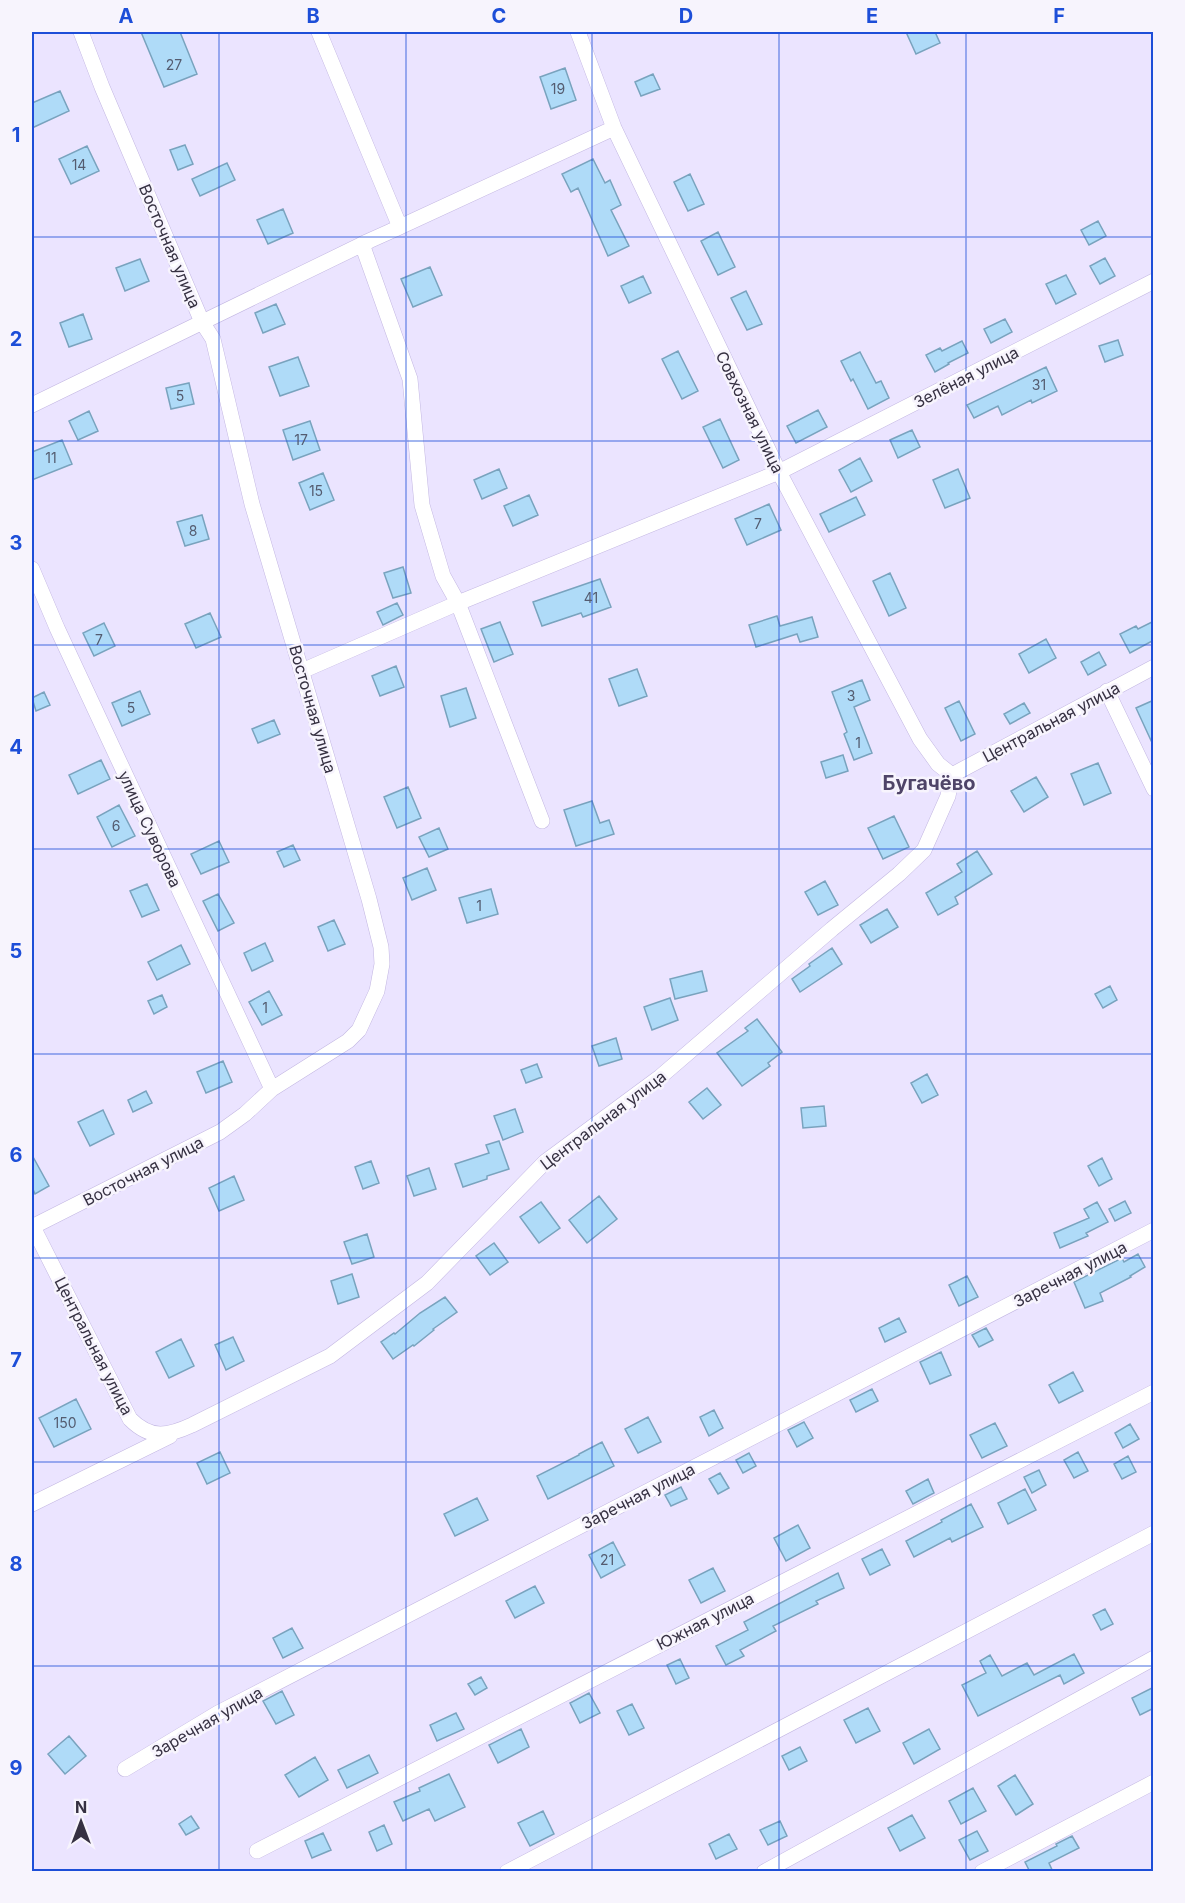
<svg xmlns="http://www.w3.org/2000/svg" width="1185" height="1903" viewBox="0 0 1185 1903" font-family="Inter,sans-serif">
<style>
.building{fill:#afdbf8;stroke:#79a3be;stroke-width:1.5}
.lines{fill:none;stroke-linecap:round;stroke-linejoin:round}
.minor-casing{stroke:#c3b7e2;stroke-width:16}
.minor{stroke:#fff;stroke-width:15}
.grid{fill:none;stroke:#1d4ed8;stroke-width:1.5;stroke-opacity:0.55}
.labels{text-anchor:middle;stroke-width:5;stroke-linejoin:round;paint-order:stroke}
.number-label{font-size:14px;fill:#545c70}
.street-label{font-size:16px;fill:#363142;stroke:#f7f4fd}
.quarter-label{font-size:20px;font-weight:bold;fill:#4f4468;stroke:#f7f4fd}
.neatline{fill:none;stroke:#1d4ed8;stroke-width:2}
.grid-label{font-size:20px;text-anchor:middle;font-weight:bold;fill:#1d4ed8}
</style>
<rect width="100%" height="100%" fill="#ebe4ff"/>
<path class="building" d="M141,32H180L197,74L164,87Z
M906,32H935L940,43L916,54Z
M565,68L576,100L551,109L540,77Z
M653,74L660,89L641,96L635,82Z
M60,91L69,111L32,128V103Z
M185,145L193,164L178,170L170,150Z
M87,146L99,171L71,184L59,159Z
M593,159L605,183L610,180L621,205L611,210L629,246L608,256L578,188L571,192L562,174Z
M227,163L235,180L200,196L192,179Z
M690,174L704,204L688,211L674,182Z
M283,209L293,233L268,244L257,220Z
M1098,221L1106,236L1089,245L1081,230Z
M718,232L735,267L718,275L701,241Z
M1105,258L1115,276L1100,284L1090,266Z
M140,259L149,281L125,291L116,268Z
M430,267L442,295L413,307L401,279Z
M1066,275L1076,294L1056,304L1046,284Z
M643,276L651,293L629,303L621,286Z
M746,291L762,324L747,330L731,298Z
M276,304L285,324L263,333L255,313Z
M83,314L92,339L69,347L60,323Z
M1005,319L1012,332L991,343L984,329Z
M1118,340L1123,355L1105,362L1099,346Z
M962,341L968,353L948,363L949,364L935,372L926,355L940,348L942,351Z
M678,351L698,391L682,399L662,359Z
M860,352L876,383L881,381L889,398L868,409L853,379L851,381L841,361Z
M298,357L309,386L280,396L269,367Z
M1046,367L1057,391L1032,403L1031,400L1002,415L998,406L974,418L967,405Z
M189,383L194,404L171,409L166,388Z
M818,410L827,427L796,443L787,426Z
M89,411L98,431L78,440L69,421Z
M720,419L739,460L723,468L703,427Z
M310,421L320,450L293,460L283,430Z
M912,430L920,447L898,458L890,440Z
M62,440L72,464L32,480V452Z
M860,458L872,481L851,492L839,470Z
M499,469L507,488L482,499L474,480Z
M958,469L970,498L945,508L933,480Z
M323,473L334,500L310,510L299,483Z
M529,495L538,515L513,526L504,506Z
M856,497L865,515L829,532L820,514Z
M769,504L781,530L747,545L735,519Z
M202,515L209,539L185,546L177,522Z
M403,567L411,593L393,598L384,573Z
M890,573L906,608L889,616L873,581Z
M600,579L611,607L583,617L581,613L542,626L533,602Z
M397,603L403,615L383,625L377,612Z
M210,613L221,637L196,648L185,624Z
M777,616L780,626L812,617L818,637L800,642L797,634L756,647L749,625Z
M1154,621V640L1130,653L1120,634L1136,626L1138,629Z
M500,622L513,654L494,662L481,629Z
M104,623L115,646L94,656L83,633Z
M1046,639L1056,658L1029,673L1019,654Z
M1099,652L1106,665L1088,675L1081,662Z
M396,666L404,687L380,696L372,676Z
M637,669L647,696L619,706L609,679Z
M862,680L870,700L854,707L872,753L854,760L844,734L847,732L832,692Z
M466,688L476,718L450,727L441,696Z
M140,691L150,714L122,726L112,703Z
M44,692L50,705L36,711L32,698Z
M1154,700V747L1136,708Z
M959,701L975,734L961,741L945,708Z
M1024,703L1030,713L1010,724L1004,714Z
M274,720L280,734L258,743L252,729Z
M843,755L848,771L826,778L821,762Z
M101,760L110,779L78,794L69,775Z
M1098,763L1111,793L1084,805L1071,774Z
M1036,777L1048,797L1024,812L1011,791Z
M408,787L421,818L397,828L384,797Z
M592,801L600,823L609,820L614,834L576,846L564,810Z
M119,805L135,836L112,847L97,817Z
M894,816L909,847L883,859L868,828Z
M439,828L448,849L429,857L419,837Z
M219,841L229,862L201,874L191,854Z
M293,845L300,860L284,867L277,852Z
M977,851L992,874L955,897L958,904L938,915L926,893L962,872L957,864Z
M427,868L436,890L412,900L403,878Z
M825,881L838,905L818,915L805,892Z
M147,884L159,910L142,917L130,891Z
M491,889L498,914L467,923L459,898Z
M218,894L234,923L218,931L203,901Z
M887,909L898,927L871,943L860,925Z
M334,920L345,944L328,951L318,927Z
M265,943L273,961L252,971L244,953Z
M181,945L190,964L157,980L148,962Z
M832,948L842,964L800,992L792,979L810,966L809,964Z
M702,971L707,991L675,999L670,979Z
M1110,986L1117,1000L1103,1008L1095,994Z
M269,991L282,1015L262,1025L249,1002Z
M162,995L167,1007L154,1014L148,1001Z
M670,998L678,1020L652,1030L644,1007Z
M757,1019L782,1052L768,1063L770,1066L742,1086L717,1053L748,1031L745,1028Z
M616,1038L622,1059L599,1066L592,1046Z
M223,1061L232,1082L206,1093L197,1072Z
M537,1064L542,1077L526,1083L521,1070Z
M927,1074L938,1095L922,1103L911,1083Z
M707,1088L721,1105L703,1119L689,1102Z
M146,1091L152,1103L133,1112L128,1100Z
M824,1106L826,1126L803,1128L801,1108Z
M515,1109L523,1132L503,1140L494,1116Z
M103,1110L114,1134L90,1146L78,1122Z
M499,1141L509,1169L487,1176V1179L463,1187L455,1164L489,1153L486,1145Z
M32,1155L49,1186L35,1194L32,1187Z
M1102,1158L1112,1179L1099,1186L1088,1166Z
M371,1161L379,1183L363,1189L355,1167Z
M429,1168L436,1189L414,1196L407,1176Z
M234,1176L244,1200L219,1211L209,1188Z
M599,1196L617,1219L587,1243L569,1220Z
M1125,1201L1131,1213L1115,1221L1109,1209Z
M541,1202L560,1228L539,1243L520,1217Z
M1097,1202L1108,1222L1086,1233L1088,1236L1060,1248L1054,1233L1089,1218L1084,1209Z
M367,1234L374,1257L352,1264L344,1242Z
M494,1243L508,1262L490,1275L476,1256Z
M1138,1254L1145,1267L1130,1276L1131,1277L1100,1293L1103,1301L1085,1308L1074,1282L1122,1258L1124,1262Z
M352,1274L359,1297L338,1304L331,1281Z
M967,1276L978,1297L959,1306L949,1285Z
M445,1297L457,1312L433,1329L434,1330L414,1346L413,1345L393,1359L381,1342L394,1333L395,1334L420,1313Z
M899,1318L906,1332L885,1342L879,1328Z
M986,1328L993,1340L979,1347L972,1335Z
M233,1337L244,1361L226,1370L215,1345Z
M181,1339L194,1366L169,1378L156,1352Z
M941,1352L951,1375L930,1384L920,1362Z
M1073,1372L1083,1391L1059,1403L1049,1385Z
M872,1389L878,1401L856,1412L850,1400Z
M76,1399L91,1429L54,1447L39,1418Z
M714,1410L723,1428L709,1436L700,1417Z
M648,1417L661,1442L638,1453L625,1429Z
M804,1422L813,1438L797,1447L788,1430Z
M995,1423L1007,1446L982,1458L970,1435Z
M1130,1424L1139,1439L1123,1448L1115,1433Z
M602,1442L614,1466L548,1499L537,1476L579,1455V1454Z
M220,1452L230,1473L207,1484L197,1463Z
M1078,1452L1088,1471L1074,1478L1064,1460Z
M749,1453L756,1466L743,1473L736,1460Z
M1128,1456L1136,1472L1122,1479L1114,1464Z
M1039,1470L1046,1485L1032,1493L1024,1477Z
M720,1473L729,1488L718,1494L709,1479Z
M928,1479L934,1493L913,1504L906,1491Z
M681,1487L687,1499L671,1506L665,1495Z
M1025,1489L1036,1510L1008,1524L998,1503Z
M477,1498L488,1520L455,1536L444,1514Z
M971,1504L983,1527L952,1542L950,1538L914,1557L906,1541L942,1522L941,1520Z
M798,1525L810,1548L786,1561L774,1538Z
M613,1542L625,1565L601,1578L589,1555Z
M882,1549L890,1565L870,1575L862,1559Z
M713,1568L725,1591L701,1603L689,1580Z
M838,1573L844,1588L816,1601L818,1604L773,1626L776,1631L740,1650L744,1656L726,1665L716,1646L748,1630L744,1622Z
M535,1586L544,1603L515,1618L506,1601Z
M1105,1609L1113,1624L1101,1630L1093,1615Z
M292,1628L303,1648L283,1658L273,1638Z
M1074,1654L1084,1673L1064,1684L1060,1675L978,1716L962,1685L986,1673L980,1661L990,1655L1002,1676L1027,1663L1034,1675Z
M680,1659L689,1678L676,1684L667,1665Z
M481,1677L487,1688L475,1695L468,1684Z
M1154,1687V1708L1140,1715L1132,1698Z
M282,1691L294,1715L276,1724L263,1701Z
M589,1693L600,1713L580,1723L570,1703Z
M632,1704L644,1728L629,1735L617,1711Z
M868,1708L880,1731L856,1743L844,1720Z
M456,1713L464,1729L437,1741L430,1725Z
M521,1729L529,1747L498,1763L489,1745Z
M929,1729L940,1749L914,1764L903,1743Z
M69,1736L86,1756L65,1774L48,1754Z
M800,1747L807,1761L789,1770L782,1756Z
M369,1755L378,1773L347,1788L338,1770Z
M315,1757L328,1780L299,1797L285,1775Z
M449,1774L465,1807L435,1821L429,1809L403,1821L394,1802L420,1791L419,1788Z
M1015,1775L1033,1804L1016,1815L998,1786Z
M973,1788L986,1811L961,1824L949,1801Z
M543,1811L554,1834L530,1846L518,1823Z
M912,1815L925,1838L900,1851L888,1828Z
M191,1816L199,1828L186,1835L179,1824Z
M780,1821L787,1836L768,1845L760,1830Z
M384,1825L392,1844L377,1851L369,1832Z
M977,1831L988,1851L970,1860L959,1840Z
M323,1833L331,1850L312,1858L305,1841Z
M729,1834L737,1849L716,1859L709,1844Z
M1072,1836L1079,1848L1049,1863L1053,1872H1030L1025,1862L1057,1846L1056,1844Z"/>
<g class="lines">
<defs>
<path id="minor" d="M319,32L400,227L362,244L410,379L422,505L443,576L458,603L542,821
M578,32L614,128L779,472L920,739L938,764L952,775
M391,231L614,128
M32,405L369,241
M32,569L57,628L272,1089
M302,671L458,603L779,472L1154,281
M1107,691L1154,789
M32,1225L130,1419C151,1440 168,1436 192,1425L330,1356L427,1283L545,1162L660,1077L832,929L899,874L924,850L948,796L952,775L1154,667
M32,1227L220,1132L245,1114L272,1089L348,1041L359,1030L377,991L382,964L381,947L369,899L252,504L213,339L202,322L102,87L81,32
M32,1504L170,1436
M125,1769L218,1713L1154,1230
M257,1851L1154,1392
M507,1872L1154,1533
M764,1872L1154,1658
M982,1872L1154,1782"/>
</defs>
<use href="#minor" class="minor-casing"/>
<use href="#minor" class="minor"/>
</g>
<path class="grid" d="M219,32V1872M406,32V1872M592,32V1872M779,32V1872M966,32V1872M32,237H1154M32,441H1154M32,645H1154M32,849H1154M32,1054H1154M32,1258H1154M32,1462H1154M32,1666H1154"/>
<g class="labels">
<g class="number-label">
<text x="174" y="70">27</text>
<text x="558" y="94">19</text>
<text x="79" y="170">14</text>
<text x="1039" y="390">31</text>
<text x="180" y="401">5</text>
<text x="301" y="445">17</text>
<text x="51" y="463">11</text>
<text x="316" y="496">15</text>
<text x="758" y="529">7</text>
<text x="193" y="536">8</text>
<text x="591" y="603">41</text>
<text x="99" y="645">7</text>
<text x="851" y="701">3</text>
<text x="131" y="713">5</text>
<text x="858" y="748">1</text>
<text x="116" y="831">6</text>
<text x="479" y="911">1</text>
<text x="265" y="1013">1</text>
<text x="65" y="1428">150</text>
<text x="607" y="1565">21</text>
</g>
<g class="street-label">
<text transform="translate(170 246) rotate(67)" y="6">Восточная улица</text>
<text transform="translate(966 377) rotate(-27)" y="6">Зелёная улица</text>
<text transform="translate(750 412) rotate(64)" y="6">Совхозная улица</text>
<text transform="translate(313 709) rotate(74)" y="6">Восточная улица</text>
<text transform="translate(1051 722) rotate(-28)" y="6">Центральная улица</text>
<text transform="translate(150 829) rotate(65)" y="6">улица Суворова</text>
<text transform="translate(603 1120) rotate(-37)" y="6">Центральная улица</text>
<text transform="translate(143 1171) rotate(-27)" y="6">Восточная улица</text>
<text transform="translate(1070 1274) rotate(-27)" y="6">Заречная улица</text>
<text transform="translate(94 1346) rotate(63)" y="6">Центральная улица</text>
<text transform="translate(638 1496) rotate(-27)" y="6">Заречная улица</text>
<text transform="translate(705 1621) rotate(-27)" y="6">Южная улица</text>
<text transform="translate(207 1722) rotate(-30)" y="6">Заречная улица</text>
</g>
<g class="quarter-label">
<text x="929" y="790">Бугачёво</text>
</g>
</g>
<rect width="1185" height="1903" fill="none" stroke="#f7f4fd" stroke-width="66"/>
<g transform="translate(81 1822)" stroke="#f7f4fd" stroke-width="4.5" paint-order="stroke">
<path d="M0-4.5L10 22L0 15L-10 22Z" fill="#363142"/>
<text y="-9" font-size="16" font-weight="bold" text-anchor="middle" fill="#363142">N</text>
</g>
<rect x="33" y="33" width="1119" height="1837" class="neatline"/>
<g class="grid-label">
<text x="126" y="23">A</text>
<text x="313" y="23">B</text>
<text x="499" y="23">C</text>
<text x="686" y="23">D</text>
<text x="872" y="23">E</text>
<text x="1059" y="23">F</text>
<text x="16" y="142">1</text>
<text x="16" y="346">2</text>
<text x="16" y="550">3</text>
<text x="16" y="754">4</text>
<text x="16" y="958">5</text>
<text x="16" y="1162">6</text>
<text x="16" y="1367">7</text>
<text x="16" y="1571">8</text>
<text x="16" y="1775">9</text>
</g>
</svg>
